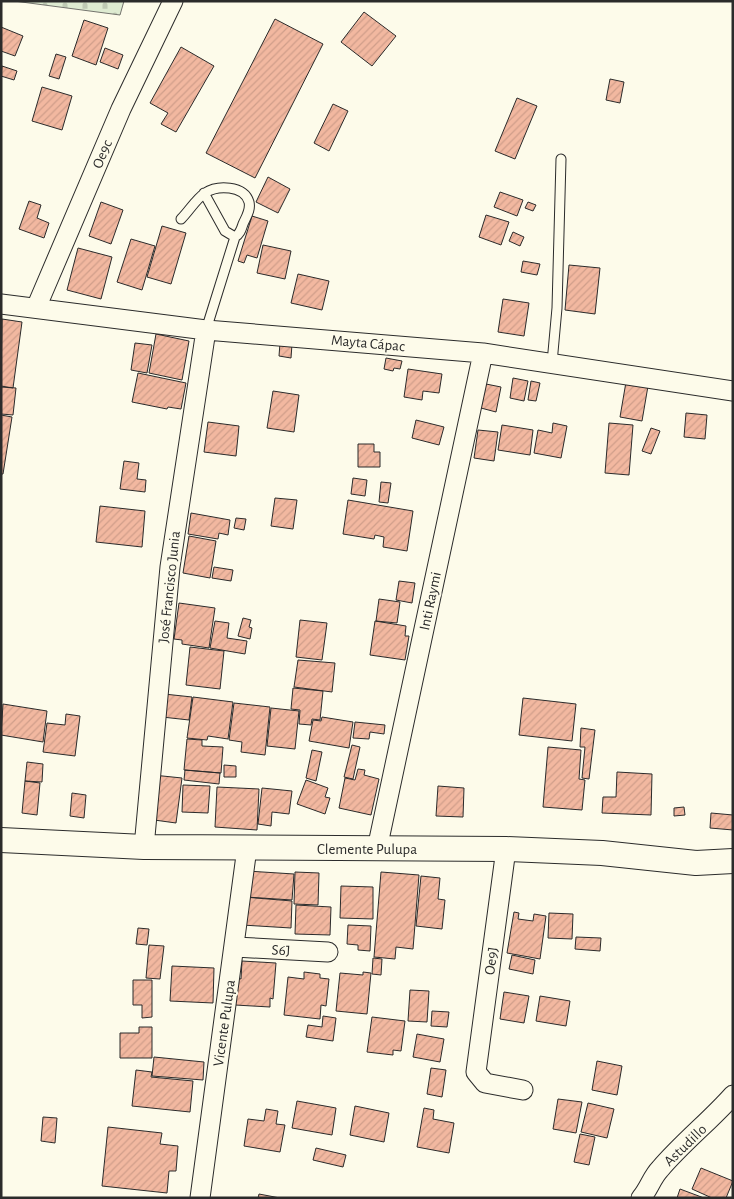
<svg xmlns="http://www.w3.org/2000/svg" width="734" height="1199" viewBox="0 0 734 1199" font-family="'Alegreya Sans',sans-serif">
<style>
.cemetery{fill:url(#cemetery-stones);stroke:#74746e}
.building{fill:url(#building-hatch);stroke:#2b2b2b}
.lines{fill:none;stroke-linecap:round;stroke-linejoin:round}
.service-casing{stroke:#2b2b2b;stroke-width:11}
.minor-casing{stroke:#2b2b2b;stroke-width:21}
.tertiary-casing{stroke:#2b2b2b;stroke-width:26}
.service{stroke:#fdfbea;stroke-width:9}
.minor{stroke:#fdfbea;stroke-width:19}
.tertiary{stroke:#fdfbea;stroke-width:24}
.labels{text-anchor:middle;stroke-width:4;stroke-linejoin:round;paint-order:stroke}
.street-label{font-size:15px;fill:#2b2b2b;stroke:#fdfbea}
</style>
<defs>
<pattern id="cemetery-stones" width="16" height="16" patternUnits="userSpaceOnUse" patternTransform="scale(1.25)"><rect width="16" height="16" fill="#deebd1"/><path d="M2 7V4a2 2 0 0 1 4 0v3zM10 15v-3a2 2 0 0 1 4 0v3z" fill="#bfcab4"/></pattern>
<pattern id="building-hatch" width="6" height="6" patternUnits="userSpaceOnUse" patternTransform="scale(1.25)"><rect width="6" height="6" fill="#f2b8a0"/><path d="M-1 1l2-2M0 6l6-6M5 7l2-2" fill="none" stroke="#d09e8a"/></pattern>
</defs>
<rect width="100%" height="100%" fill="#fdfbea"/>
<path class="cemetery" d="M14,1H124L120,15Z"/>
<path class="building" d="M364,12L396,36L372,66L341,42Z
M275,19L323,44L255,178L206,153Z
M84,20L108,28L96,65L72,56Z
M1,27L23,36L15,56L1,51Z
M181,47L214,66L176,132L161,124L168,113L150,103Z
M105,48L123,55L118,69L100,62Z
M56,54L66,57L59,79L49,76Z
M2,66L17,71L14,80L1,76Z
M610,79L624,82L620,103L606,100Z
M42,87L72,96L62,130L32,121Z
M517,98L537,106L515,159L495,151Z
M333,104L348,111L329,151L314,143Z
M268,177L290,189L278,213L256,202Z
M500,192L523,200L517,216L494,207Z
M29,201L41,205L37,218L49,223L44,238L19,229Z
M101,202L123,210L111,244L89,236Z
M528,202L536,205L533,211L525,208Z
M486,215L509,222L501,245L479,237Z
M252,216L268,221L257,258L247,255L244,263L238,261Z
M162,226L186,233L171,284L147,277Z
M513,232L524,237L520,246L509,241Z
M131,239L155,246L142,290L117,282Z
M263,245L291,251L285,279L257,273Z
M78,248L112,257L101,299L67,290Z
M523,261L540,264L537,275L521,272Z
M569,265L600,268L595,314L565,310Z
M298,274L329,281L322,310L291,303Z
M503,299L529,303L524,336L498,332Z
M2,319L22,322L13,388L1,386Z
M156,334L189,341L182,380L149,373Z
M135,343L152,345L147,373L131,370Z
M280,343L292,344L291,358L279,356Z
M386,358L402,361L400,369L394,368L393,371L384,369Z
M408,369L442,374L439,393L423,391L422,400L404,397Z
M138,373L186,383L181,409L168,407L167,409L132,402Z
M513,378L528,381L524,401L510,398Z
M531,381L540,383L536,401L528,400Z
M626,382L648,386L642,421L620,417Z
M486,384L501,387L496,412L481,408Z
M1,387L16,388L13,415L1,414Z
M273,391L299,395L294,432L267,428Z
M686,413L707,415L705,439L684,437Z
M1,415L12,417L3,474H1Z
M416,420L444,427L439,445L412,438Z
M208,422L239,426L236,456L204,452Z
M553,423L567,426L561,458L534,453L538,430L552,433Z
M609,423L633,425L629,475L605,473Z
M502,425L533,430L530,455L498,450Z
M651,428L660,431L651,454L642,451Z
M478,430L498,432L494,461L474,458Z
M358,444H374V452H380V467H358Z
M124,461L139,463L137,479L146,480L145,492L120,489Z
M353,478L367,480L365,496L351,494Z
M381,482L391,483L388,503L379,502Z
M275,498L297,500L293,529L271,526Z
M348,500L413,511L407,551L383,547L384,537L375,535L374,539L343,534Z
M100,506L145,511L142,547L96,542Z
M191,513L230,520L228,535L219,533L218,539L188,534Z
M236,518L246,519L244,530L234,528Z
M189,536L216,541L210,578L183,573Z
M214,567L233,570L231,581L212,578Z
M399,581L415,583L412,603L396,600Z
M379,599L400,602L397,623L376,621Z
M179,603L215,608L209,648L182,644V640L174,639Z
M243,618L251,620L249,627L252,628L250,639L238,636Z
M300,620L327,623L322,660L296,657Z
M215,621L229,623L227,638L247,641L245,654L210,648Z
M375,621L406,626L405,636H409L405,660L370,655Z
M190,647L224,651L220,689L186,685Z
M298,660L335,663L332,692L294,687Z
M293,688L323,691L320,720L312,719L311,725L299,724L300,710L291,709Z
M164,694L192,697L189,720L162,717Z
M193,697L233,702L228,739L208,736L207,740L187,738Z
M523,698L576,704L572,741L519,735Z
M234,703L270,707L265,755L241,752L242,742L229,740Z
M3,704L47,711L43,742L1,735Z
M271,708L299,711L295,749L267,746Z
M66,714L80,716L75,756L43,752L47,723L65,725Z
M322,717L353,722L349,748L309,741L313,720L321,721Z
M355,722L385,725L384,734L370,732L369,739L353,738Z
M581,728L595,730L589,779L582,778L585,747H580Z
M187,739L202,740V746L223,747L221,773L184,770Z
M352,745L360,747L353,779L344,777Z
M548,747L581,750L579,779L585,780L582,810L543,807Z
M312,750L322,752L316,781L306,778Z
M27,762L43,764L42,782L25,781Z
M224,765L236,766V777H224Z
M358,769L365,770L364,775L379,779L371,815L339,808L345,778L355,780Z
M185,770L220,773L219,784L184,780Z
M617,772L652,774L651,815L602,813L603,797H616Z
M153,775L182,778L176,823L147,819Z
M306,780L328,788L325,797L330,798L325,814L297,804Z
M25,781L40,783L37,815L22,813Z
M183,785L210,786L208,813L182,812Z
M438,786L464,788L463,817L436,816Z
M217,787L259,789L257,830L215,827Z
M262,788L292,791L289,814L272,812L271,826L258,824Z
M72,793L86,795L84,818L70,816Z
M684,807L685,815L674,816V808Z
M711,813L733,815V830L710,828Z
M247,871L294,874L292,900L246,897Z
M295,872L319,873L318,905L294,904Z
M381,872L419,875L413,949L396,947L395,959L374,957Z
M421,876L440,878L438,899L445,900L442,929L416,926Z
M341,886L373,887V919L340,918Z
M244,897L292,901L291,928L242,925Z
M296,905L331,907L330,935L295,934Z
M514,912L519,913L518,919L533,921L534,914L546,916L540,959L507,953Z
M549,913L573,914L572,939L548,938Z
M348,925L371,926L370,951L358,950V945L347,944Z
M138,928L149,929L147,945L136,944Z
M576,937L601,938L600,951L575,949Z
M149,945L164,946L160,979L146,978Z
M512,955L535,960L533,974L509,969Z
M373,958L382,959L381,975L372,974Z
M242,961L276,963L273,999L270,998V1007L235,1005L237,978L241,979Z
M172,966L214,968L213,1003L170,1001Z
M304,972L320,974V978L329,979L326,1006L321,1005L320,1019L284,1015L288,977L304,979Z
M363,972L371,973L367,1014L336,1011L340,973L363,975Z
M133,980H152V1017L142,1018V1005H133Z
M410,990L429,991L427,1022L408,1021Z
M504,992L529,996L524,1023L500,1019Z
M540,996L570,1001L566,1026L536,1021Z
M432,1011L449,1012L447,1027L431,1026Z
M323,1016L336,1018L333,1041L306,1037L308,1025L322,1027Z
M372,1017L405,1021L401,1051L393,1050V1055L367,1052Z
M139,1027H152V1058H120V1033H139Z
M417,1034L444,1039L440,1062L413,1057Z
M154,1057L204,1062L203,1080L152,1076Z
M597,1061L622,1066L617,1095L592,1090Z
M431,1068L446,1070L442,1097L427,1094Z
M136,1070L152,1072L151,1077L193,1081L190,1112L132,1106Z
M558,1099L582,1102L576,1133L553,1129Z
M297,1101L336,1108L332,1135L292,1128Z
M588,1103L614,1109L607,1138L581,1132Z
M355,1106L389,1113L384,1142L350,1135Z
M424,1108L434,1110L433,1119L454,1123L449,1153L417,1147Z
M266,1109L278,1111L276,1124L285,1125L280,1152L244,1146L248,1119L264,1121Z
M43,1117L57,1118L55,1143L41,1141Z
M108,1127L162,1133L160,1144L178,1146L176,1171H169L167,1193L102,1186Z
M580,1134L595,1137L589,1165L574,1162Z
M316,1148L346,1155L343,1167L313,1160Z
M701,1168L733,1181L726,1198H712L692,1189Z
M680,1189L704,1198H677Z
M259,1194L280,1198H258Z"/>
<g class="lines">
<defs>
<path id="service" d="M204,193L225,231L235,237
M181,219C189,211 196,199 205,193C217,185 244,185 249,202C251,210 246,217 243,224C241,230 240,234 235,237L206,330
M552,363L557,308L561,159"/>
<path id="minor" d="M1,304L206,330L483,353L733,391
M36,308L121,109L173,1
M144,847L170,567L206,330
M377,849L483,353
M506,849L476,1072L485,1083L523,1090
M235,947L328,952
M200,1198L247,848
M641,1198C649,1189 652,1177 660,1169C683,1142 710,1121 733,1095"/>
<path id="tertiary" d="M1,840L144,847L506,849L602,853L696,863L733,861"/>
</defs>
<use href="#service" class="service-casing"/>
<use href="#minor" class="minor-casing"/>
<use href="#tertiary" class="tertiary-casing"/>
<use href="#service" class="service"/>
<use href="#minor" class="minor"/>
<use href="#tertiary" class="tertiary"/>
</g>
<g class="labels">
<g class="street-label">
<text transform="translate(102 154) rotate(-67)" y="5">Oe9c</text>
<text transform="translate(368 343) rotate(5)" y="5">Mayta Cápac</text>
<text transform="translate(169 587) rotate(-84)" y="5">José Francisco Junia</text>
<text transform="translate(430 601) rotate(-78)" y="5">Inti Raymi</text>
<text x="367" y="854">Clemente Pulupa</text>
<text transform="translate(281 950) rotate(3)" y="5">S6J</text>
<text transform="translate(491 961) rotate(-82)" y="5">Oe9J</text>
<text transform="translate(224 1023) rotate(-82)" y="5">Vicente Pulupa</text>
<text transform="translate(685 1145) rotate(-44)" y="5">Astudillo</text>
</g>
</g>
<rect width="734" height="1199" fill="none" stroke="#2b2b2b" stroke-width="5"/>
</svg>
